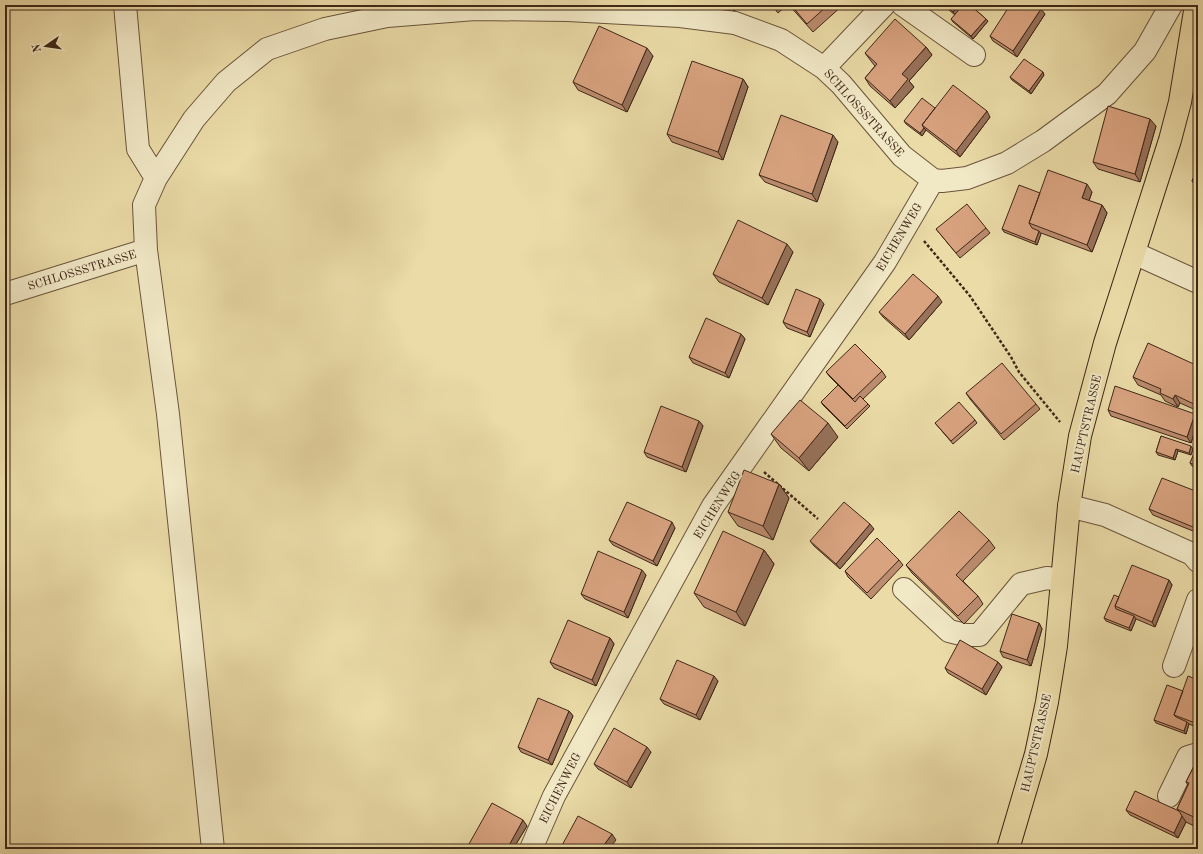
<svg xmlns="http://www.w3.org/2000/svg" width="1203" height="854" viewBox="0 0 1203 854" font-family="'Old Standard TT',serif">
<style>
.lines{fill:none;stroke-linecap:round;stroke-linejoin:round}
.minor-casing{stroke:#6a543b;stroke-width:24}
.major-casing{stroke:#3f2717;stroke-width:24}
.path{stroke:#3f2717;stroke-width:2.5;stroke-dasharray:3 2;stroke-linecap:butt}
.minor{stroke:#f1e8c6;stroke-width:22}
.major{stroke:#eadba7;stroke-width:22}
.wall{fill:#bb8c6e;stroke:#3f2717}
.shaded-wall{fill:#98725a;stroke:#3f2717}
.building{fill:#d9a380;stroke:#3f2717}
.labels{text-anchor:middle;stroke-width:4;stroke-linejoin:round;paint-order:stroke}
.street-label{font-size:12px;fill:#3f2717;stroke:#f1e8c6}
</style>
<rect width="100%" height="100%" fill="#eadba7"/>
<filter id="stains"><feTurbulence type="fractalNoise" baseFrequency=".005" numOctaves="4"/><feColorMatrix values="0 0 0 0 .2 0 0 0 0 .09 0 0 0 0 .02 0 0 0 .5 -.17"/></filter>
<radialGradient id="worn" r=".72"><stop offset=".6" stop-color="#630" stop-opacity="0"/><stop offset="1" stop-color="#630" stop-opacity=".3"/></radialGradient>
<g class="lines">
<defs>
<path id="minor" d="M125,5L138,149L156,178
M903,5L974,55
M824,68L884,5
M1134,253L1198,282
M5,294L146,250
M1069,506L1105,515L1192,554L1198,561
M904,589L949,631L965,635H979L1021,584L1047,578L1061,580
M1174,666L1198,600
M1169,796L1188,757L1198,754
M213,849L168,414L146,250L144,205L156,178L194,119L226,82L267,49L325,29L387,16L475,9L568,10L680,16L735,23L781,40L824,68L841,84L902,156L933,180L942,181L967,178L1007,163L1043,141L1107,94L1145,51L1171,5
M531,849L554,796L713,506L885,262L933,180"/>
<path id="major" d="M1008,849L1036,754L1047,702L1056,646L1069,506L1080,436L1105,343L1170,140L1180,102L1196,5"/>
</defs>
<use href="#minor" class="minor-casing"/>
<use href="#major" class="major-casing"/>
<path class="path" d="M924,241L970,296L1011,357L1019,372L1060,422
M764,472L818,519"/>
<use href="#minor" class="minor"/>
<use href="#major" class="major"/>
</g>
<path class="wall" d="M730,5H742L734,11Z
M772,5H787L778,13Z
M789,5H843L813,32Z
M943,5H970L986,19L988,21L973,39L953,22L951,19L955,15Z
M1045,14L1017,57L993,41L990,36Z
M926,47L932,55L909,81L914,87L895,108L870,86L865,78L875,66L871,61L865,53Z
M653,56L627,112L578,90L573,82Z
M1044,75L1031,94L1012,80L1010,77Z
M743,79L748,87L723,160L672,142L667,134Z
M935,108L990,117L960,157L926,130L922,136L906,124L904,121Z
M1156,126L1140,182L1098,169L1093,162Z
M838,142L817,202L765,182L759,175Z
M1198,167V185L1194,184L1192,181Z
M1092,192L1089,201L1102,205L1107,213L1092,252L1041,233L1037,245L1004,232L1002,229L1040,193Z
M986,228L990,233L960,258L936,229Z
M793,252L768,305L719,282L713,274Z
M942,302L909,340L883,317L879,312Z
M824,304L810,337L787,328L783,322Z
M741,334L745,339L729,378L693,363L689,357Z
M1198,366V411L1180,403L1178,407L1165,401L1161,395L1138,385L1133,377Z
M882,371L886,377L863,399L870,406L847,429L823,405L821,402L842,389L830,377L826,372Z
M966,393L1036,404L1040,409L1004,440L970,399Z
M1108,410L1195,414L1198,418V421L1191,443L1111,416Z
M975,420L977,423L953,444L935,423Z
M699,421L703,426L686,472L647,457L644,452Z
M771,434L838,437L809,471L781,448Z
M1161,436L1193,449L1191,455L1178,451L1175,460L1158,455L1156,452Z
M1198,446V468L1192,466L1190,463Z
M779,484L789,498L773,540L738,526L728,512Z
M1198,492V533L1153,515L1149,509Z
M675,528L657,566L613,545L609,540Z
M874,529L840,569L814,546L810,541Z
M989,540L995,548L963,581L978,596L983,604L964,624L912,573L906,565Z
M764,550L774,564L745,626L704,607L694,593Z
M899,560L903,565L871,599L848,577L845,571Z
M646,575L628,618L585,599L581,594Z
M1169,580L1172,585L1155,627L1136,619L1131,631L1106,621L1104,618L1119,597Z
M1039,623L1042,629L1031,666L1003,657L1000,651Z
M610,638L614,644L596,686L554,668L550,662Z
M998,662L1002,667L986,695L948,673L945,668Z
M1198,680V728L1189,724L1186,734L1156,723L1154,720L1183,691Z
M718,681L700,720L664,704L660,699Z
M569,711L573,716L552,765L521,752L518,747Z
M651,752L631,788L598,769L594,764Z
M1198,758V828L1186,822L1178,838L1130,815L1126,810L1179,811L1177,809L1188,785L1186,782Z
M527,826L513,849H472L469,844Z"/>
<path class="shaded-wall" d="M959,5H967L957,17L953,12Z
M1041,9L1045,14L1017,57L1013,51Z
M986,19L988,21L973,39L971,36Z
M926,47L932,55L909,81L914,87L895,108L890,101L902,74Z
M647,48L653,56L627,112L622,105Z
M1043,72L1044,75L1031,94L1029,91Z
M743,79L748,87L723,160L718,152Z
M987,111L990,117L960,157L956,151Z
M1150,119L1156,126L1140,182L1135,174Z
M924,128L926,130L922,136L920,133Z
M833,135L838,142L817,202L812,194Z
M1087,184L1092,192L1087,206L1082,198Z
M1102,205L1107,213L1092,252L1087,245Z
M1039,231L1041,234L1037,245L1035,242Z
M787,244L793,252L768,305L762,298Z
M938,296L942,302L909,340L905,334Z
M820,299L824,304L810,337L807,332Z
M741,334L745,339L729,378L725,373Z
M1175,395L1180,403L1178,407L1173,399Z
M1195,414L1198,418V421L1191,443L1187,437Z
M699,421L703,426L686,472L682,467Z
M828,423L838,437L809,471L799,458Z
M1191,446L1193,449L1191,455L1189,453Z
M1176,449L1178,451L1175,460L1173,458Z
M779,484L789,498L773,540L763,526Z
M672,522L675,528L657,566L653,561Z
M870,524L874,529L840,569L836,564Z
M764,550L774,564L745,626L736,612Z
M642,570L646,575L628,618L624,612Z
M1169,580L1172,585L1155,627L1152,622Z
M1134,616L1136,619L1131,631L1129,628Z
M1039,623L1042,629L1031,666L1027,660Z
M610,638L614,644L596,686L592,680Z
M998,662L1002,667L986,695L982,689Z
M714,676L718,681L700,720L696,715Z
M569,711L573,716L552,765L548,760Z
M1187,722L1189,724L1186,734L1184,731Z
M647,747L651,752L631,788L627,782Z
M1182,816L1186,822L1178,838L1174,833Z
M523,820L527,826L513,849H507Z
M612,834L616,840L609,849H601Z"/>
<path class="building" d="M791,5H828L807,24Z
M946,5H959L953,12Z
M963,5H970L986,19L971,36L951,19Z
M1010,5H1035L1041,9L1013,51L990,36Z
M895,19L926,47L902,74L908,79L890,101L865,78L877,64L865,53Z
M599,26L647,48L622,105L573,82Z
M1024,59L1043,72L1029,91L1010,77Z
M692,61L743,79L718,152L667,134Z
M953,85L987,111L956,151L922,125Z
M922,98L935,108L922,125L924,128L920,133L904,121Z
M1108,106L1150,119L1135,174L1093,162Z
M781,115L833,135L812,194L759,175Z
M1198,167V183L1192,181Z
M1048,170L1087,184L1082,198L1102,205L1087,245L1029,223Z
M1019,185L1040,193L1029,223L1032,228L1039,231L1035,242L1002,229Z
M967,204L986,228L956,253L936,229Z
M738,220L787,244L762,298L713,274Z
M913,274L938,296L905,334L879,312Z
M796,289L820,299L807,332L783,322Z
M706,318L741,334L725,373L689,357Z
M1198,338V347L1195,346Z
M1148,343L1198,366V406L1175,395L1173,399L1160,393L1161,389L1133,377Z
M855,344L882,371L853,399L826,372Z
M1002,363L1036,404L1001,434L966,393Z
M838,385L855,402L860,396L868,404L845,426L821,402Z
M1115,386L1195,414L1187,437L1108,410Z
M800,400L828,423L799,458L771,434Z
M959,402L975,420L951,441L935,423Z
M661,406L699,421L682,467L644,452Z
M1161,436L1191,446L1189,453L1176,449L1173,458L1156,452Z
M1197,446H1198V466L1190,463Z
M744,470L779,484L763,526L728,512Z
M1162,478L1198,492V529L1149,509Z
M627,502L672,522L653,561L609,540Z
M844,502L870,524L836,564L810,541Z
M959,511L989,540L956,575L978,596L958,616L906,565Z
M723,531L764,550L736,612L694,593Z
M877,538L899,560L867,593L845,571Z
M598,551L642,570L624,612L581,594Z
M1132,565L1169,580L1152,622L1115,606Z
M1114,595L1119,597L1115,606L1116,609L1134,616L1129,628L1104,618Z
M1012,614L1039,623L1027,660L1000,651Z
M568,620L610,638L592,680L550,662Z
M960,640L998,662L982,689L945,668Z
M677,660L714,676L696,715L660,699Z
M1188,676L1198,680V724L1174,715Z
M1167,685L1183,691L1174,715L1176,717L1187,722L1184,731L1154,720Z
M538,698L569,711L548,760L518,747Z
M614,728L647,747L627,782L594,764Z
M1198,758V819L1177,809L1189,783L1186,782Z
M1135,791L1179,811L1182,816L1174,833L1126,810Z
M492,803L523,820L507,849H478L469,844Z
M578,816L612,834L601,849H560Z"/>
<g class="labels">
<g class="street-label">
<text transform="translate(864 113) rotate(48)" y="4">SCHLOSSSTRASSE</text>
<text transform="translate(899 237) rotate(-59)" y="4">EICHENWEG</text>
<text transform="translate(82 270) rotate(-17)" y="4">SCHLOSSSTRASSE</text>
<text transform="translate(1086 424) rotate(-77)" y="4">HAUPTSTRASSE</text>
<text transform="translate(717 505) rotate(-58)" y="4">EICHENWEG</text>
<text transform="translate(1036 743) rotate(-77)" y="4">HAUPTSTRASSE</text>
<text transform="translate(560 788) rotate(-63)" y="4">EICHENWEG</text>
</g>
</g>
<rect width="1203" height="854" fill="none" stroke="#eadba7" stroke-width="20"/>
<rect x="6" y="6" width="1191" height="842" fill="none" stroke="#3f2717" stroke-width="2"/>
<rect x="10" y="10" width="1183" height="834" fill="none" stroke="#3f2717"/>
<g transform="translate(46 46) rotate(257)" stroke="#f1e8c6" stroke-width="3" paint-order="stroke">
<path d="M0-3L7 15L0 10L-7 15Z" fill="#3f2717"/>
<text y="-6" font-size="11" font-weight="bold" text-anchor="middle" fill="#3f2717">N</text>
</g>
<rect width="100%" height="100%" filter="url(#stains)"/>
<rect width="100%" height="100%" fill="url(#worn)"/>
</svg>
